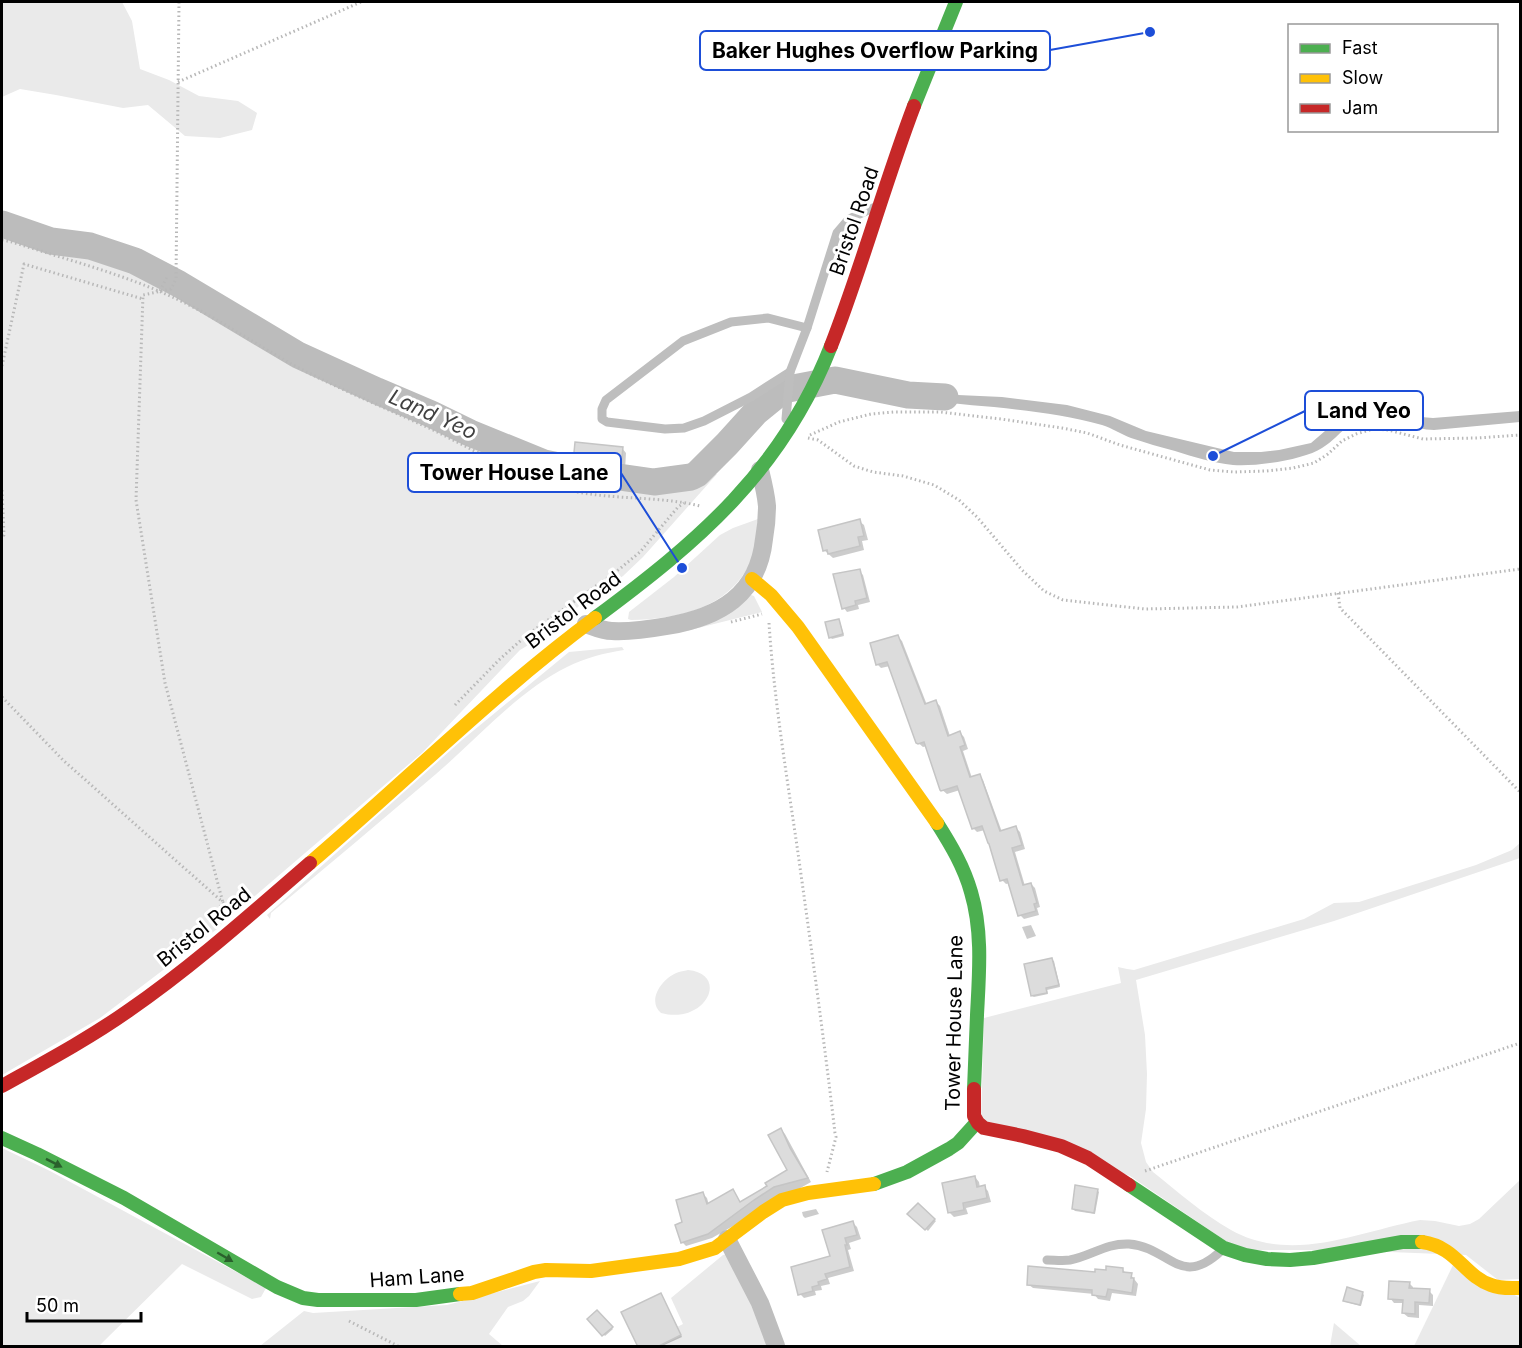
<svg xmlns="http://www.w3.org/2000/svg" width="1522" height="1348" font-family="Inter,sans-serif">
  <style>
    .green { fill: #eaeaea }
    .water { fill: #bcbcbc }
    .shadow { fill: #0003 }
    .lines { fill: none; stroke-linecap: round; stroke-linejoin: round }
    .river { stroke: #bcbcbc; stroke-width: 27 }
    .building { fill: #dcdcdc; stroke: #c5c5c5; stroke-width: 1.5 }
    .path { stroke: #b8b8b8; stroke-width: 3; stroke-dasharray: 1.5 3; stroke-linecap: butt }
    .lane { stroke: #bebebe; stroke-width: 9 }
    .street { stroke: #bebebe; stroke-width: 18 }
    .fast { stroke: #4caf50; stroke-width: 14 }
    .slow { stroke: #ffc107; stroke-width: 14 }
    .jam { stroke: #c62828; stroke-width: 14 }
    .oneway { fill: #2a602c }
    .labels { text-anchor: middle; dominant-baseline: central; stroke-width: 6; stroke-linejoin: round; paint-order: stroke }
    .street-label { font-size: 20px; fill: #000; stroke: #fff }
    .water-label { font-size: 21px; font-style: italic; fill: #404040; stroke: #fff }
    .leader { fill: none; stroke: #1d4ed8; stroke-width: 2 }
    .callout-dot { fill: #1d4ed8; stroke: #fff; stroke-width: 2 }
    .callout { fill: #fff; stroke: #1d4ed8; stroke-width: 2 }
    .callout-label { font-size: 21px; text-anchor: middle; font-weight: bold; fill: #000 }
  </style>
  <rect width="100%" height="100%" fill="#fff"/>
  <!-- green -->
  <g class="green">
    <polygon points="2,2 122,2 132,21 140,69 169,80 199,96 238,101 257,113 252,130 220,138 185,136 148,105 123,108 56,95 20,89 2,97"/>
    <polygon points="2,227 38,241 62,248 85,248 112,255 147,271 176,289 205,304 289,355 381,398 400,405 430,410 526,458 539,462 599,473 650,479 686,479 717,474 643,557 623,576 579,606 555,629 520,650 423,752 242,907 232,899 225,904 221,926 100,1018 2,1075"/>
    <path d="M 758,519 C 756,532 757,549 751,561 C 729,609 678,619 631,620 L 628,619 L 629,612 L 674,577 L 720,535 L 733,528 Z"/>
    <polygon points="751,595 754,596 762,612 682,632 707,624"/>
    <path d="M 622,647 L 624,650 C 604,653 585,658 567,667 C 518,691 477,739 436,774 C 381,821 326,867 271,913 L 270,919 L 267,915 L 462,740 L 569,652 Z"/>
    <path d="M 1520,843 L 1520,858 L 1334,921 L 1136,980 L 1145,1035 L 1147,1074 L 1146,1109 L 1141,1143 L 1146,1162 L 1153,1172 C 1178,1192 1203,1214 1231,1230 C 1292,1264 1358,1232 1420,1220 L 1435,1221 L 1459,1226 L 1470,1224 L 1479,1219 L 1520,1180 L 1520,1279 L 1498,1280 L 1466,1255 L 1339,1250 L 1239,1250 L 1130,1176 L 981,1120 L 984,1018 L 1121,983 L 1118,967 L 1127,969 L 1134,970 L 1304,919 L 1334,903 L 1359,902 L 1476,865 L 1512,850 Z"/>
    <path d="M 688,970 C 730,974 706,1025 661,1013 C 646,1000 663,977 679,972 C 681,971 686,971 688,970 Z"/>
    <polygon points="2,1148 50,1171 266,1288 261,1297 252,1299 182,1264 99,1346 2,1346"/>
    <polygon points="727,1254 753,1302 771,1346 657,1346 681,1335 677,1327 683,1324 671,1298 723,1255"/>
    <polygon points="1454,1263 1520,1298 1520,1346 1414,1346"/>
    <polygon points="540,1281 529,1296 523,1301 508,1307 489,1334 503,1346 260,1346 304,1311 313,1313 447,1305"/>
    <polygon points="1334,1323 1361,1346 1330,1346"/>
  </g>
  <!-- water -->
  <path class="water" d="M 911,388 L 933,392 L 958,395 L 1002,397 L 1067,405 L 1110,416 L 1146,431 L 1234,452 L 1261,452 L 1279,450 L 1311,443 L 1346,413 L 1357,408 L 1377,406 L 1421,417 L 1433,418 L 1520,411 L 1520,422 L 1434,430 C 1410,430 1393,415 1367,419 C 1344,423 1339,438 1322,448 C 1304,460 1254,467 1233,465 C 1213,463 1194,457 1175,451 C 1160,447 1146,443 1131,438 C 1121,434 1112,428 1102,425 C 1067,415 1030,411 994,407 C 965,405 936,401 907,399 Z"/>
  <!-- shadow -->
  <g class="shadow">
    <polygon points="622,448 626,453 625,470 604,466 603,468 579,466 575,462"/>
    <polygon points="859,521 864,525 868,540 862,541 864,550 833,558 824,550"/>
    <polygon points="859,571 863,575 870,602 858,605 859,609 847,612 844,608"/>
    <polygon points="839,620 840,622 844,636 832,639 830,637"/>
    <polygon points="898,637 902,641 927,705 936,702 940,706 950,736 960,733 964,737 968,749 963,751 972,778 979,776 983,780 1002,832 1016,828 1020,832 1025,849 1015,852 1025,886 1031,884 1035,888 1040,907 1037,908 1039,915 1024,919 1020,915 1010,883 1006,884 1002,880 985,830 977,832 973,828 960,790 947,794 941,789 927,746 923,747 917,742 890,666 881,668 877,664"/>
    <polygon points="1031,925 1036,936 1027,939 1022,927"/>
    <polygon points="1052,960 1054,961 1060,987 1047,990 1048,994 1034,997 1032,996 1026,966"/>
    <polygon points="781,1130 785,1134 811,1182 712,1238 686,1246 682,1242 684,1224 703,1194 707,1198 709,1205 736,1195 741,1204 769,1187 789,1171"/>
    <polygon points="975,1177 979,1182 980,1188 984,1187 988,1191 991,1202 966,1208 968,1214 954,1217 949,1212"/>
    <polygon points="1097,1190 1099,1192 1095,1214 1075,1211 1073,1209"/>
    <polygon points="918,1205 936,1221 928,1231 910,1214"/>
    <polygon points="816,1209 819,1214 805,1218 803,1216 802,1212"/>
    <polygon points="853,1223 857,1227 861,1239 849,1243 851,1249 848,1250 854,1271 828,1278 830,1284 821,1286 822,1290 815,1291 816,1295 804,1298 800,1294 832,1257"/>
    <polygon points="1123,1270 1127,1274 1131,1275 1138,1284 1136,1296 1112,1293 1110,1301 1098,1299 1094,1294 1033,1288 1028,1284"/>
    <polygon points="1409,1283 1413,1287 1413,1290 1429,1291 1433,1295 1433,1306 1419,1305 1419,1318 1408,1317 1403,1313 1404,1303 1394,1303 1390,1298"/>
    <polygon points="1362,1293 1364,1295 1361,1306 1346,1302 1344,1300"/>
    <polygon points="662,1297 682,1337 662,1346 639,1346"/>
    <polygon points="597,1312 613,1329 605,1336 589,1319"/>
  </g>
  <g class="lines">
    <!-- river -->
    <polyline class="river" points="2,224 51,241 90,246 135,261 179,284 298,355 377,391 431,414 470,433 544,463 598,474 654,482 691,477 697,474 727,444 756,412 783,390 835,380 908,395 945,397"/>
  </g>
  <!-- building -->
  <g class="building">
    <polygon points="575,442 623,447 621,466 600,462 600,464 573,463"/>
    <polygon points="860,519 864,536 858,537 860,546 828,554 827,550 823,551 818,530"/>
    <polygon points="860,569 867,598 855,601 856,605 842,609 833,574"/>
    <polygon points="839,619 843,634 829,638 825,622"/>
    <polygon points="898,635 925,704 936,700 948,736 960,731 965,745 960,747 970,777 980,774 1000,831 1016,826 1022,845 1012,848 1023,885 1031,883 1037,903 1034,904 1036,911 1018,916 1007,879 1000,881 989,844 988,843 982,826 972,829 957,786 941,791 940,790 924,742 918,744 916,743 887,662 876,665 870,643"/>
    <polygon points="1052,958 1059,985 1046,988 1047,993 1031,996 1024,964"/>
    <polygon points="781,1128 790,1148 808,1178 774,1187 754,1200 708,1234 681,1243 675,1225 682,1222 676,1200 703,1192 707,1204 733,1189 740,1202 767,1186 765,1183 787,1170 768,1135"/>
    <polygon points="975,1176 977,1187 985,1185 987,1198 963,1203 964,1210 948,1213 942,1183"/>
    <polygon points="1075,1185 1098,1189 1094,1213 1072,1209"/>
    <polygon points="918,1203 935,1219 925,1230 907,1214"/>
    <polygon points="853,1221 857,1235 845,1238 847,1245 845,1245 850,1267 825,1274 827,1279 818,1282 819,1285 812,1287 813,1291 798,1295 791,1267 830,1256 822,1230"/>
    <polygon points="1028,1266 1095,1272 1095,1269 1106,1270 1106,1266 1123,1268 1123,1272 1132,1273 1131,1278 1134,1278 1132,1293 1108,1289 1106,1297 1092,1295 1092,1290 1027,1285"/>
    <polygon points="1389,1281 1410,1282 1409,1288 1430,1289 1429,1303 1415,1302 1415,1314 1402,1313 1403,1300 1388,1299"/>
    <polygon points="1347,1287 1363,1292 1360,1305 1343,1301"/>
    <polygon points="661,1293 681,1335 657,1347 638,1347 621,1312"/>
    <polygon points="597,1310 613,1327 602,1336 587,1319"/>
  </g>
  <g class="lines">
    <!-- path -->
    <g class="path">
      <polyline points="179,2 176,279 171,289 143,295 136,500 165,683 223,903"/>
      <polyline points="178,82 361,2"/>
      <path d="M 2,240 L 12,242 C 71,261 131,276 187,304 C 225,323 260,347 297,367 C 341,390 388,409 433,430 C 472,449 510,471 552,485 C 599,502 651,494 700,506"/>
      <polyline points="160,291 168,275"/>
      <polyline points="2,366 24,264 143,299"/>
      <polyline points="810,435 839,422 871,414 894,412 940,412 1001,419 1062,428 1087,433 1120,445 1210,470 1234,472 1266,471 1293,468 1314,463 1328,454 1342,441 1356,434 1373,429 1388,430 1423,439 1477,438 1520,435"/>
      <polyline points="808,438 818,440 854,466 873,472 903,476 934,485 959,500 977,517 1022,570 1044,591 1063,600 1145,609 1237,607 1520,569"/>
      <polyline points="2,490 4,535 2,537"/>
      <polyline points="1338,593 1340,608 1520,792"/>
      <polyline points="731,622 762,614"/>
      <path d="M 769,623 C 774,700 787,777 798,853 C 811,946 824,1039 835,1133 L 836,1137 L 827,1172"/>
      <polyline points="2,697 63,760 227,906 228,909"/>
      <polyline points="455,705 499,660 527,635 617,571 640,552 678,507 684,503"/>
      <polyline points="209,921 223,903"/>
      <polyline points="1145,1171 1520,1043"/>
      <polyline points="349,1321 398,1346"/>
    </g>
    <!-- lane -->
    <g class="lane">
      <polyline points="790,372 751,397 704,421 684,428 665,429 607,422 602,419 602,409 606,400 683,341 731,322 768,318 807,328"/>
      <polyline points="786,419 790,372 807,328 837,233 849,219 875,207"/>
      <path d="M 1047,1260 C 1054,1260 1063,1261 1070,1260 C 1091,1256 1106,1243 1129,1244 C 1170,1247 1180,1290 1222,1250"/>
    </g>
    <!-- street -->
    <g class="street">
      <path d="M 586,624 C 594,627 603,631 612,631 C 630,632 650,629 667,626 C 720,617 758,595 764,539 C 766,528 767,517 767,506 C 766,494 763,482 760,470"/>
      <polyline points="727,1239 760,1303 776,1346"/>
    </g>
    <!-- fast -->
    <g class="fast">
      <polyline points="914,106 956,2"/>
      <path d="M 595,618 C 699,541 782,471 831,346"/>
      <path d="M 937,823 C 951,845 964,867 971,892 C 983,932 979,975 977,1015 C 976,1040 975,1064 974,1089"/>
      <polyline points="2,1138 37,1154 124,1198 277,1287 303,1298 318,1300 416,1300 460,1294"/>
      <polyline points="874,1184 907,1172 949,1149 958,1143 977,1122"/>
      <polyline points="1129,1185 1224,1248 1245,1255 1267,1259 1290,1260 1313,1258 1402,1242 1422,1242"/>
    </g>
    <!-- slow -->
    <g class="slow">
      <polyline points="752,579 771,595 798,627 937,823"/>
      <path d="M 310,863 C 405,782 494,693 595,618"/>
      <path d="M 1422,1242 C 1457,1247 1464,1276 1491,1285 C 1500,1289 1510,1288 1520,1288"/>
      <polyline points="460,1294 472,1293 534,1272 546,1270 591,1271 679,1259 715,1248 763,1212 782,1200 808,1193 874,1184"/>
    </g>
    <!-- jam -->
    <g class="jam">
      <path d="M 831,346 C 862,267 884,185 914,106"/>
      <path d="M 2,1086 C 45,1062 88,1039 128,1011 C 192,967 251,914 310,863"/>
      <polyline points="974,1089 974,1116 978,1123 984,1128 1023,1136 1061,1146 1088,1158 1129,1185"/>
    </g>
  </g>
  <!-- one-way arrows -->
  <defs><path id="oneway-solid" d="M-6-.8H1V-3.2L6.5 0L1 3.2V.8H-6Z" transform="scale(1.5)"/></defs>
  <g class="oneway">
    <use href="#oneway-solid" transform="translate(54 1163) rotate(27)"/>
    <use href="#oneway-solid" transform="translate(225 1257) rotate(30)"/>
  </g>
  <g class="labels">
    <!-- street labels -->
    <g class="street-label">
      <text transform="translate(854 221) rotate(-71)">Bristol Road</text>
      <text transform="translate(573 610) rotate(-37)">Bristol Road</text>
      <text transform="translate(204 927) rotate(-39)">Bristol Road</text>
      <text transform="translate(954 1023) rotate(-89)">Tower House Lane</text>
      <text transform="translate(417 1277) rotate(-4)">Ham Lane</text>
    </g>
    <!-- water labels -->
    <g class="water-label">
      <text transform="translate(433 414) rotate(24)">Land Yeo</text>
    </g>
  </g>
  <!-- callouts -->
  <path class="leader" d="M1150 32L1050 50M1213 456L1305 411M682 568L621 473"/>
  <g class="callout-dot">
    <circle cx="1150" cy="32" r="6"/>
    <circle cx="1213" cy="456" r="6"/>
    <circle cx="682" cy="568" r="6"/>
  </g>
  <g class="callout">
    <rect x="700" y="31" width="350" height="39" rx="6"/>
    <rect x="1305" y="391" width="118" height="39" rx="6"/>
    <rect x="408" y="453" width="213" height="39" rx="6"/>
  </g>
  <g class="callout-label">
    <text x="875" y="58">Baker Hughes Overflow Parking</text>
    <text x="1364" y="418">Land Yeo</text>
    <text x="514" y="480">Tower House Lane</text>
  </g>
  <!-- border -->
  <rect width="1522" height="1348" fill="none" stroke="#000000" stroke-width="6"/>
  <!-- legend -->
  <rect x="1288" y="24" width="210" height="108" fill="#ffffff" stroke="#999999" stroke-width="1.5"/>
  <rect x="1300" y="44" width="30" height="9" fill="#4caf50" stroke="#999999" stroke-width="1.5"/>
  <text x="1342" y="54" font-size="18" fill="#000000">Fast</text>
  <rect x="1300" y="74" width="30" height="9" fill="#ffc107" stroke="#999999" stroke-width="1.5"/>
  <text x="1342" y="84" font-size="18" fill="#000000">Slow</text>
  <rect x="1300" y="104" width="30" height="9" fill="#c62828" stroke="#999999" stroke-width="1.5"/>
  <text x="1342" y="114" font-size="18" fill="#000000">Jam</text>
  <!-- scale -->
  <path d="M27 1312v9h114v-9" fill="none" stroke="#000000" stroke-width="3"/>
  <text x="36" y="1312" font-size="18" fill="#000000" stroke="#ffffff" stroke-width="4.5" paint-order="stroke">50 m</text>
</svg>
